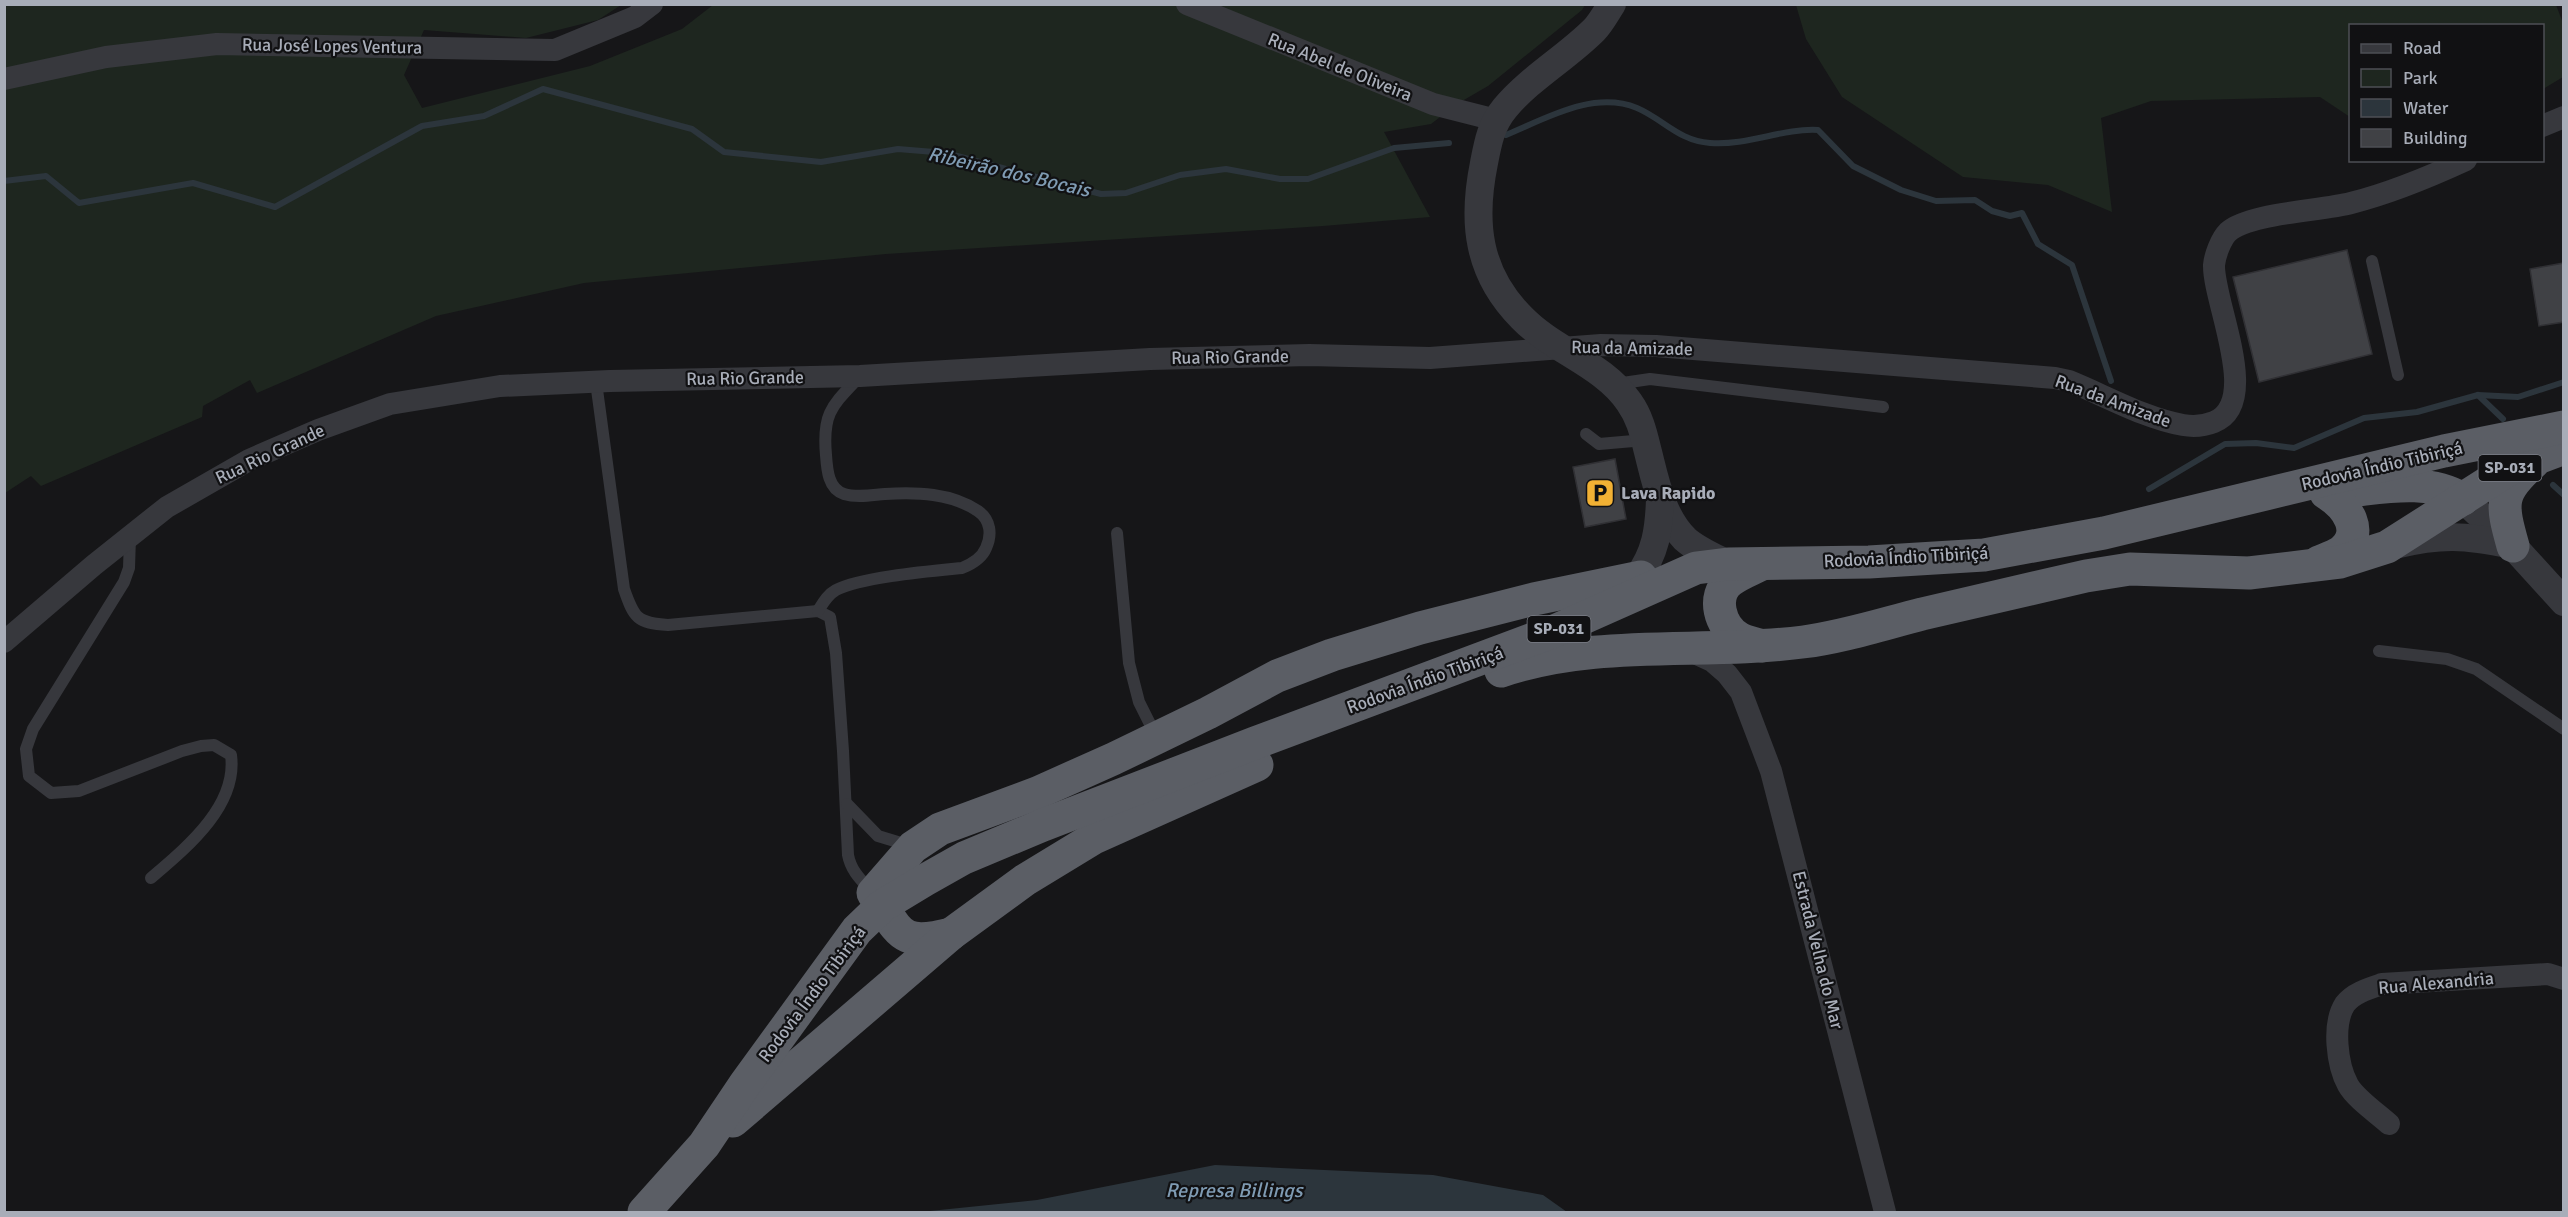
<svg xmlns="http://www.w3.org/2000/svg" width="2568" height="1217" font-family="Signika,sans-serif">
  <style>
    .green { fill: #1e261f }
    .water { fill: #2c353c }
    .lines { fill: none; stroke-linecap: round; stroke-linejoin: round }
    .stream { stroke: #2c353c; stroke-width: 6 }
    .building { fill: #404145; stroke: #303034; stroke-width: 1.5 }
    .service { stroke: #37383d; stroke-width: 12 }
    .minor { stroke: #37383d; stroke-width: 22 }
    .tertiary { stroke: #37383d; stroke-width: 28 }
    .trunk { stroke: #5b5e65; stroke-width: 33 }
    .labels { text-anchor: middle; dominant-baseline: central; stroke-width: 4.5; stroke-linejoin: round; paint-order: stroke }
    .shield { fill: #111113; stroke: #7b7e86; stroke-width: 1.5 }
    .shield-label { font-size: 16px; font-weight: bold; fill: #a8adb8 }
    .street-label { font-size: 18px; fill: #a8adb8; stroke: #111113 }
    .poi-label { font-size: 18px; font-weight: bold; fill: #a8adb8; stroke: #111113; text-anchor: start }
    .water-label { font-size: 20px; font-style: italic; fill: #7f9bb3; stroke: #111113 }
  </style>
  <rect width="100%" height="100%" fill="#161618"/>
  <!-- green -->
  <g class="green">
    <polygon points="5,5 621,5 598,20 526,38 424,30 404,75 422,108 590,66 682,29 713,5 1585,5 1582,10 1488,86 1457,104 1431,124 1384,132 1430,217 1323,226 886,254 584,283 436,316 257,393 250,380 203,406 202,417 41,486 31,476 5,493"/>
    <polygon points="1796,5 2556,5 2563,23 2563,77 2543,89 2542,26 2350,26 2350,117 2320,97 2151,101 2101,118 2112,212 2048,185 1963,177 1842,97 1806,39"/>
  </g>
  <!-- water -->
  <polygon class="water" points="1215,1165 1433,1175 1543,1195 1567,1212 920,1212 1037,1200"/>
  <g class="lines">
    <!-- stream -->
    <g class="stream">
      <path d="M 1506,135 C 1545,119 1593,90 1637,108 C 1663,119 1679,141 1710,143 C 1748,146 1782,128 1818,130 L 1853,166 L 1901,190 L 1936,201 L 1975,200 L 1992,211 L 2010,216 L 2022,213 L 2038,244 L 2072,265 L 2111,381"/>
      <polyline points="4,181 46,176 79,203 193,183 275,207 422,126 484,116 543,89 692,129 724,152 821,162 898,149 946,153 1101,194 1126,193 1180,175 1226,169 1280,179 1308,179 1394,148 1449,143"/>
      <polyline points="2478,395 2503,419"/>
      <polyline points="2553,485 2564,495"/>
      <polyline points="2149,489 2225,444 2256,443 2294,448 2364,418 2417,412 2478,395 2518,397 2564,382"/>
    </g>
  </g>
  <!-- building -->
  <g class="building">
    <polygon points="2347,250 2372,354 2259,382 2233,277"/>
    <polygon points="2564,263 2564,322 2539,326 2530,269"/>
    <polygon points="1615,459 1626,519 1585,527 1573,467"/>
  </g>
  <g class="lines">
    <!-- service -->
    <g class="service">
      <polyline points="2372,261 2398,375"/>
      <path d="M 596,382 L 624,589 C 634,618 637,623 668,625 L 818,611 L 830,617 L 836,653 L 843,751 L 848,855 C 851,871 861,880 872,892"/>
      <polyline points="1616,384 1650,379 1883,407"/>
      <polyline points="1586,434 1599,444 1645,440"/>
      <polyline points="1117,533 1129,663 1139,702 1156,736"/>
      <path d="M 130,537 L 129,568 L 124,582 L 33,729 L 26,749 L 29,776 L 51,793 L 79,791 L 182,751 L 201,746 L 214,745 L 231,755 C 238,806 186,848 151,878"/>
      <path d="M 818,611 C 823,603 827,595 836,590 C 861,577 932,571 962,568 C 972,564 982,558 986,548 C 992,535 991,520 978,511 C 951,493 917,492 885,494 C 872,495 857,498 844,494 C 828,489 827,469 826,455 C 822,412 833,405 860,376"/>
      <polyline points="2379,651 2447,659 2476,669 2564,729"/>
      <polyline points="847,804 878,836 911,846"/>
    </g>
    <!-- minor -->
    <g class="minor">
      <polyline points="1187,4 1433,104 1496,120"/>
      <polyline points="4,79 106,57 217,44 555,50 635,17 652,4"/>
      <polyline points="2542,126 2564,117"/>
      <path d="M 4,642 L 94,565 L 167,507 L 249,460 L 318,430 L 390,404 L 500,386 L 610,381 L 860,376 L 1150,359 L 1309,355 L 1430,358 L 1601,345 L 1656,346 L 2055,378 L 2069,381 C 2106,396 2144,418 2183,425 C 2194,427 2204,426 2214,422 C 2262,403 2213,302 2214,265 C 2215,255 2221,239 2228,232 C 2249,213 2321,211 2351,203 C 2391,193 2429,177 2466,160"/>
      <polyline points="1688,650 1712,661 1727,674 1741,692 1771,771 1885,1212"/>
      <path d="M 2389,1124 C 2378,1114 2355,1098 2348,1085 C 2337,1065 2332,1024 2345,1004 C 2353,993 2370,988 2382,984 L 2548,974 L 2564,979"/>
    </g>
    <!-- tertiary -->
    <g class="tertiary">
      <path d="M 1612,4 C 1606,13 1601,23 1594,30 C 1566,58 1530,78 1505,108 C 1491,125 1488,142 1484,163 C 1472,222 1477,273 1522,318 C 1554,351 1603,364 1629,402 C 1639,416 1643,431 1647,448 C 1655,479 1661,515 1685,539 C 1697,550 1714,557 1728,564"/>
      <polyline points="2463,499 2513,546 2564,602"/>
      <path d="M 2395,545 C 2441,534 2465,535 2511,545"/>
      <path d="M 1637,578 C 1656,553 1659,529 1660,499"/>
    </g>
    <!-- trunk -->
    <g class="trunk">
      <path d="M 2348,491 C 2387,487 2427,478 2463,499"/>
      <path d="M 2513,546 C 2501,503 2499,493 2533,463"/>
      <path d="M 2319,562 C 2326,559 2335,556 2341,552 C 2366,532 2347,506 2326,493"/>
      <path d="M 1760,565 C 1750,570 1739,574 1730,581 C 1711,596 1720,627 1739,638 C 1745,642 1754,643 1762,646"/>
      <path d="M 1501,671 C 1599,638 1702,655 1803,642 C 1843,637 1883,624 1922,614 C 1976,601 2031,589 2086,576 L 2130,569 L 2249,573 L 2340,562 L 2387,547 L 2511,468 L 2564,448"/>
      <path d="M 951,934 C 898,947 901,933 873,893 L 913,847 L 940,829 L 1037,793 L 1113,759 L 1208,713 L 1277,676 L 1332,655 L 1420,628 L 1534,599 L 1641,577"/>
      <polyline points="733,1121 951,934 1025,880 1094,838 1257,765"/>
      <polyline points="644,1212 704,1145 745,1084 857,930 882,906 925,880 964,858 1043,825 1255,743 1552,632 1696,568 1728,564 1869,562 1984,555 2104,533 2444,451 2564,427"/>
    </g>
  </g>
  <!-- icons -->
  <defs>
    <g id="parking-square" transform="scale(1.5)"><rect x="-9" y="-9" width="18" height="18" rx="4" fill="#f2b134" stroke="#111113"/><path d="M-3.5-5.5H1a3.5 3.5 0 0 1 0 7H-1V5.5H-3.5ZM-1-3.4V-.6H.8a1.4 1.4 0 0 0 0-2.8Z" fill="#111"/></g>
  </defs>
  <g fill-rule="evenodd">
    <use href="#parking-square" x="1600" y="493"/>
  </g>
  <g class="labels">
    <!-- shield labels -->
    <g class="shield">
      <rect x="2478.5" y="455" width="63" height="26" rx="4.5"/>
      <rect x="1527.5" y="616" width="63" height="26" rx="4.5"/>
    </g>
    <g class="shield-label">
      <text x="2510" y="468">SP-031</text>
      <text x="1559" y="629">SP-031</text>
    </g>
    <!-- street labels -->
    <g class="street-label">
      <text transform="translate(332 46) rotate(1)">Rua José Lopes Ventura</text>
      <text transform="translate(1340 67) rotate(22)">Rua Abel de Oliveira</text>
      <text transform="translate(1632 348) rotate(1)">Rua da Amizade</text>
      <text transform="translate(1230 357) rotate(-1)">Rua Rio Grande</text>
      <text transform="translate(745 378) rotate(-1)">Rua Rio Grande</text>
      <text transform="translate(2113 401) rotate(20)">Rua da Amizade</text>
      <text transform="translate(270 454) rotate(-25)">Rua Rio Grande</text>
      <text transform="translate(2382 466) rotate(-13)">Rodovia Índio Tibiriçá</text>
      <text transform="translate(1906 557) rotate(-3)">Rodovia Índio Tibiriçá</text>
      <text transform="translate(1425 680) rotate(-20)">Rodovia Índio Tibiriçá</text>
      <text transform="translate(1818 950) rotate(76)">Estrada Velha do Mar</text>
      <text transform="translate(2436 983) rotate(-5)">Rua Alexandria</text>
      <text transform="translate(812 994) rotate(-53)">Rodovia Índio Tibiriçá</text>
    </g>
    <!-- poi labels -->
    <g class="poi-label">
      <text x="1621" y="493">Lava Rapido</text>
    </g>
    <!-- water labels -->
    <g class="water-label">
      <text transform="translate(1009 172) rotate(13)">Ribeirão dos Bocais</text>
      <text x="1234" y="1190">Represa Billings</text>
    </g>
  </g>
  <!-- border -->
  <rect width="2568" height="1217" fill="none" stroke="#a8adb8" stroke-width="12"/>
  <!-- legend -->
  <rect x="2349" y="24" width="195" height="138" fill="#111113" stroke="#4d4f55" stroke-width="1.5"/>
  <rect x="2361" y="44" width="30" height="9" fill="#37383d" stroke="#4d4f55" stroke-width="1.5"/>
  <text x="2403" y="54" font-size="18" fill="#a8adb8">Road</text>
  <rect x="2361" y="69" width="30" height="18" fill="#1e261f" stroke="#4d4f55" stroke-width="1.5"/>
  <text x="2403" y="84" font-size="18" fill="#a8adb8">Park</text>
  <rect x="2361" y="99" width="30" height="18" fill="#2c353c" stroke="#4d4f55" stroke-width="1.5"/>
  <text x="2403" y="114" font-size="18" fill="#a8adb8">Water</text>
  <rect x="2361" y="129" width="30" height="18" fill="#404145" stroke="#4d4f55" stroke-width="1.5"/>
  <text x="2403" y="144" font-size="18" fill="#a8adb8">Building</text>
</svg>
